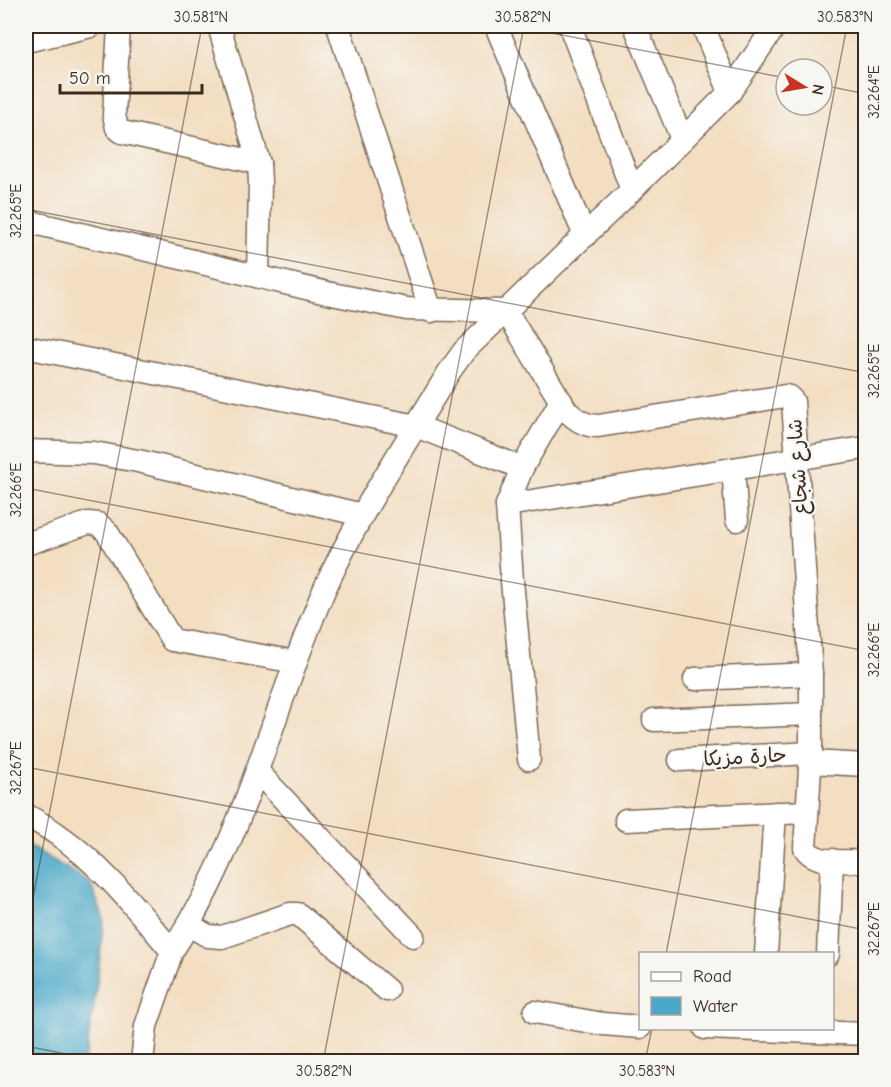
<svg xmlns="http://www.w3.org/2000/svg" width="891" height="1087" font-family="'Comic Neue','Playpen Sans Arabic',sans-serif">
  <style>
    .water { fill: #49a7c8; stroke: #426873; stroke-width: 1.5 }
    .lines { fill: none; stroke-linecap: round; stroke-linejoin: round }
    .street-casing { stroke: #7b6957; stroke-width: 25 }
    .street { stroke: #fff; stroke-width: 22 }
    .ticks { fill: none; stroke: #3b2a1e; stroke-width: 1.5; stroke-opacity: 0.45 }
    .labels { text-anchor: middle; dominant-baseline: central; stroke-width: 4.5; stroke-linejoin: round; paint-order: stroke }
    .street-label { font-size: 20px; fill: #3b2a1e; stroke: #f6f6f2 }
    .neatline { fill: none; stroke: #3b2a1e; stroke-width: 2 }
    .ticks-label { font-size: 15px; text-anchor: middle; fill: #3b2a1e }
  </style>
  <rect width="100%" height="100%" fill="#f6f6f2"/>
  <filter id="ink" filterUnits="userSpaceOnUse"><feTurbulence type="fractalNoise" baseFrequency=".0167" numOctaves="2"/><feDisplacementMap in="SourceGraphic" scale="12" xChannelSelector="R" yChannelSelector="G"/><feConvolveMatrix kernelMatrix="1 2 1 2 8 2 1 2 1" color-interpolation-filters="sRGB"/></filter>
  <filter id="wash" filterUnits="userSpaceOnUse"><feTurbulence type="fractalNoise" baseFrequency=".008" numOctaves="4" result="noise"/><feDisplacementMap in="SourceGraphic" scale="24" xChannelSelector="R" yChannelSelector="G"/><feGaussianBlur stdDeviation="1.35" result="paint"/><feColorMatrix in="noise" values="0 0 0 0 0 0 0 0 0 0 0 0 0 0 0 0 0 1.4 0 .05"/><feComposite in="paint" operator="in"/></filter>
  <g filter="url(#wash)">
    <rect width="100%" height="100%" fill="#f3dec1"/>
    <!-- water -->
    <polygon class="water" points="26,844 90,882 104,919 96,992 85,1061 26,1061"/>
  </g>
  <g filter="url(#ink)">
    <g class="lines">
      <!-- street casing -->
      <g class="street-casing">
        <g id="street">
          <polyline points="119,26 114,115 117,128 122,132 259,163"/>
          <polyline points="219,26 259,163 260,183 258,276"/>
          <polyline points="338,26 431,311"/>
          <polyline points="496,26 585,236"/>
          <polyline points="570,26 632,190"/>
          <polyline points="635,26 682,139"/>
          <polyline points="703,26 730,92"/>
          <polyline points="26,41 91,26"/>
          <path d="M 26,221 L 327,293 L 407,309 L 506,311 L 566,410 C 575,419 584,426 598,426 L 785,396 L 789,397 L 793,401 L 811,674 L 811,753 L 805,848 C 815,865 848,861 866,861"/>
          <polyline points="26,347 416,426 522,468"/>
          <polyline points="26,451 94,453 138,461 362,515"/>
          <polyline points="733,469 737,520"/>
          <polyline points="507,505 864,448"/>
          <polyline points="26,544 88,523 98,524 107,532 172,640 296,662"/>
          <polyline points="695,679 811,674"/>
          <polyline points="654,720 811,714"/>
          <polyline points="529,759 512,581 507,505 522,468 561,401"/>
          <polyline points="680,760 811,753"/>
          <polyline points="810,762 866,765"/>
          <polyline points="258,772 413,936"/>
          <path d="M 26,815 C 36,821 47,827 57,834 C 102,865 137,910 172,951 L 146,1026 L 142,1062"/>
          <polyline points="626,820 807,812"/>
          <polyline points="189,925 208,936 222,937 290,914 298,914 387,990"/>
          <path d="M 172,951 C 245,840 272,709 325,588 C 359,513 406,443 449,372 L 464,351 L 632,190 L 730,92 L 775,26"/>
          <polyline points="766,954 775,813"/>
          <polyline points="828,954 832,860"/>
          <polyline points="535,1012 603,1024 640,1027"/>
          <polyline points="705,1028 866,1034"/>
        </g>
      </g>
      <!-- street -->
      <use href="#street" class="street"/>
    </g>
  </g>
  <!-- ticks -->
  <path class="ticks" d="M 515,26 L 786,78M 822,85 L 866,94M 26,209 L 866,373M 26,488 L 866,651M 26,767 L 866,930M 26,934 L 202,26M 666,954 L 847,26M 26,1046 L 106,1062M 323,1062 L 524,26M 645,1062 L 652,1028"/>
  <g class="labels">
    <!-- street labels -->
    <g class="street-label">
      <text transform="translate(798 467) rotate(-94)">شارع شجاع</text>
      <text transform="translate(745 757) rotate(-3)">حارة مزيكا</text>
    </g>
  </g>
  <!-- margin -->
  <rect width="891" height="1087" fill="none" stroke="#f6f6f2" stroke-width="66"/>
  <!-- legend -->
  <rect x="639" y="952" width="195" height="78" fill="#f6f6f2" stroke="#aba49d" stroke-width="1.5"/>
  <rect x="651" y="972" width="30" height="9" fill="#ffffff" stroke="#aba49d" stroke-width="1.5"/>
  <text x="693" y="982" font-size="18" fill="#3b2a1e">Road</text>
  <rect x="651" y="997" width="30" height="18" fill="#49a7c8" stroke="#aba49d" stroke-width="1.5"/>
  <text x="693" y="1012" font-size="18" fill="#3b2a1e">Water</text>
  <!-- north arrow -->
  <g transform="translate(804 87) rotate(101)"><circle r="28" fill="#f6f6f2" stroke="#aba49d" stroke-width="1.5"/>
  <path d="M0-4.5L10 22L0 15L-10 22Z" fill="#c8321e"/>
  <text y="-9" font-size="16" font-weight="bold" text-anchor="middle" fill="#3b2a1e">N</text>
  </g>
  <!-- scale -->
  <path d="M60 84v9h142v-9" fill="none" stroke="#3b2a1e" stroke-width="3"/>
  <text x="69" y="84" font-size="18" fill="#3b2a1e" stroke="#f6f6f2" stroke-width="4.5" paint-order="stroke">50 m</text>
  <rect x="33" y="33" width="825" height="1021" class="neatline"/>
  <g class="ticks-label">
    <text x="201" y="22">30.581°N</text>
    <text x="523" y="22">30.582°N</text>
    <text x="845" y="22">30.583°N</text>
    <text transform="translate(874 92) rotate(-90)" y="5">32.264°E</text>
    <text transform="translate(16 211) rotate(-90)" y="5">32.265°E</text>
    <text transform="translate(874 371) rotate(-90)" y="5">32.265°E</text>
    <text transform="translate(16 490) rotate(-90)" y="5">32.266°E</text>
    <text transform="translate(874 650) rotate(-90)" y="5">32.266°E</text>
    <text transform="translate(16 768) rotate(-90)" y="5">32.267°E</text>
    <text transform="translate(874 929) rotate(-90)" y="5">32.267°E</text>
    <text x="324" y="1076">30.582°N</text>
    <text x="647" y="1076">30.583°N</text>
  </g>
</svg>
